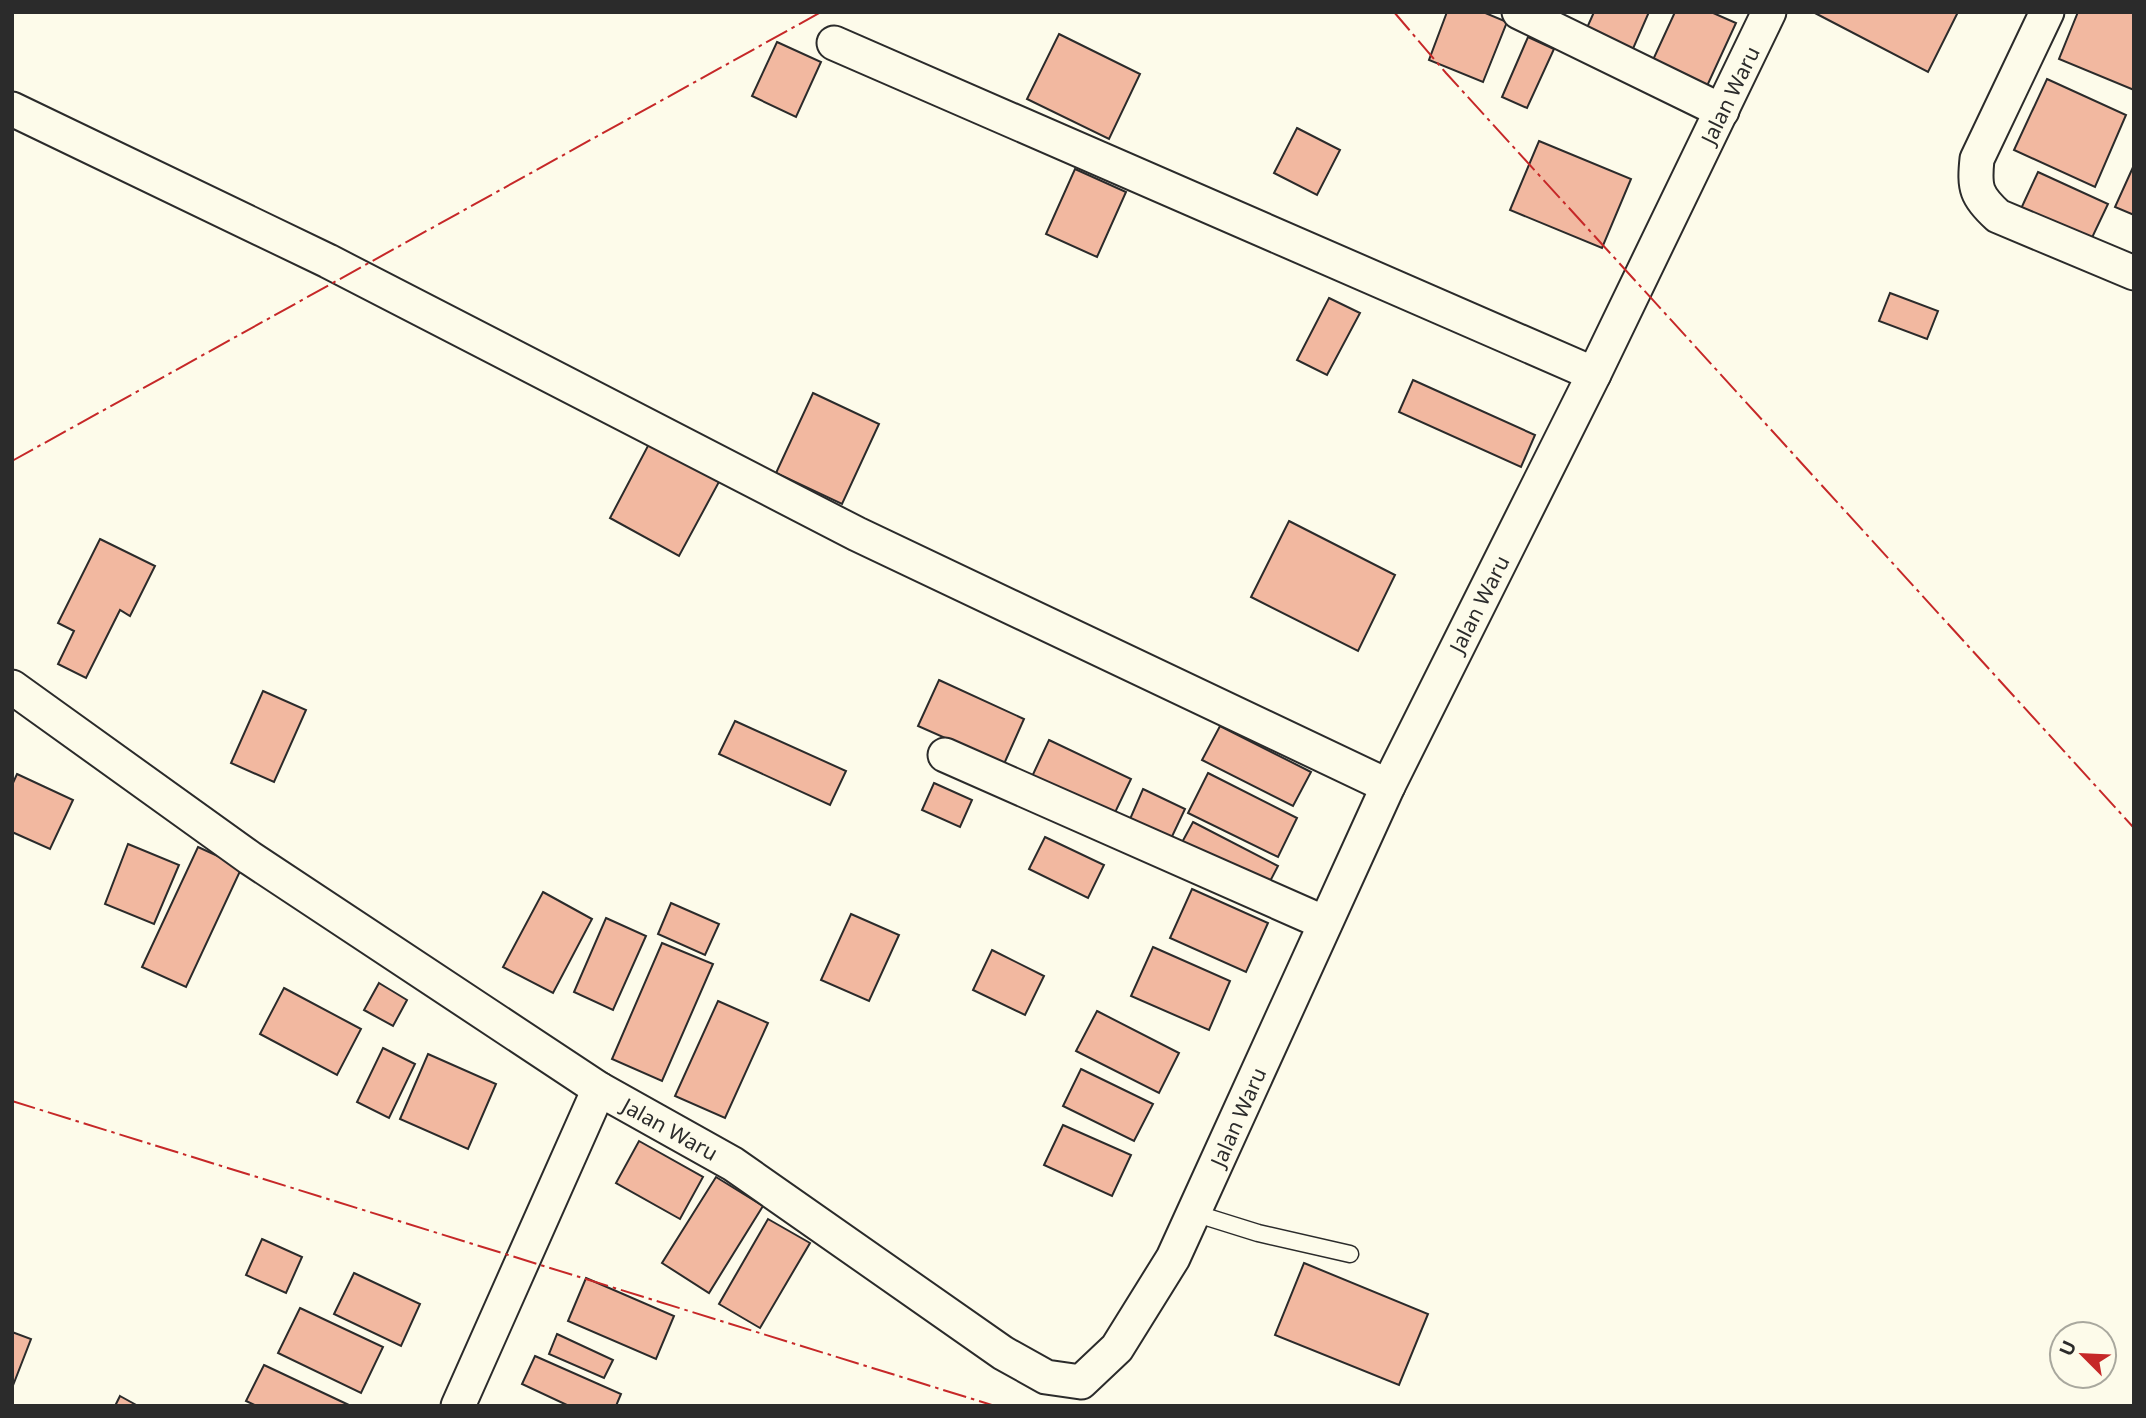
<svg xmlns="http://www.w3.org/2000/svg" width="2146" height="1418" font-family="'Noto Sans',sans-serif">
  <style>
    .building { fill: #f2b8a0; stroke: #2b2b2b; stroke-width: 2 }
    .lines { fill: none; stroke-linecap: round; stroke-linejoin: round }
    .lane-casing { stroke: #2b2b2b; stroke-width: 19 }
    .street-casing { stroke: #2b2b2b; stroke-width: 37 }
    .lane { stroke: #fdfbea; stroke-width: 16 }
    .street { stroke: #fdfbea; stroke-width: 33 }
    .power { stroke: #c62828; stroke-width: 2; stroke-dasharray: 24 5 3.5 5; stroke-linecap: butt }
    .labels { text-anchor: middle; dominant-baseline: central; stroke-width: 5; stroke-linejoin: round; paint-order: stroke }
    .street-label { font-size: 21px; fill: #2b2b2b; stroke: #fdfbea }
  </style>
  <rect width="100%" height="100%" fill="#fdfbea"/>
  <!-- building -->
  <g class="building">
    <polygon points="1447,12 1483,12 1507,22 1483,82 1429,60"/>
    <polygon points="1594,12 1649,12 1632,51 1586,30"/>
    <polygon points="1675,12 1711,12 1736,23 1707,86 1652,62"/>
    <polygon points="1813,12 1958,12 1928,72"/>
    <polygon points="2078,12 2134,12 2134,90 2059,59"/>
    <polygon points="1059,34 1140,74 1109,139 1027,99"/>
    <polygon points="1528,37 1554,49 1527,108 1502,97"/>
    <polygon points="777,42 821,62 796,117 752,96"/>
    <polygon points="2047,79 2126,115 2095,187 2014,150"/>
    <polygon points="1297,128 1340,150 1317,195 1274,173"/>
    <polygon points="1539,141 1631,179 1602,248 1510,210"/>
    <polygon points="2134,165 2134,215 2115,207"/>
    <polygon points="1075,169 1126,192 1097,257 1046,234"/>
    <polygon points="2038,172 2108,204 2089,244 2019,213"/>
    <polygon points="1890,293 1938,311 1927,339 1879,321"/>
    <polygon points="1329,298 1360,313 1327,375 1297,360"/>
    <polygon points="1413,380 1535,435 1521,467 1399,412"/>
    <polygon points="813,393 879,424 842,504 776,473"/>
    <polygon points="650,442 720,480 679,556 610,518"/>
    <polygon points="1289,521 1395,575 1358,651 1251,597"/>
    <polygon points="100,539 155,566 130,616 120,610 86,678 58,664 74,631 58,623"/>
    <polygon points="939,680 1024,719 1004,764 918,726"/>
    <polygon points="263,691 306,710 274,782 231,763"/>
    <polygon points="735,721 846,771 830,805 719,754"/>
    <polygon points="1220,726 1311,772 1293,806 1202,760"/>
    <polygon points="1049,740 1131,779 1110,823 1029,783"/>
    <polygon points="1208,773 1297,818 1278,857 1188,813"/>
    <polygon points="17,774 73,800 50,849 12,832 12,785"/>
    <polygon points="934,783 972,800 960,827 922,810"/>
    <polygon points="1143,789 1185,809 1168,845 1127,826"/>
    <polygon points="1193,822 1278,866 1265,891 1180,846"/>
    <polygon points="1045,837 1104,865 1088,898 1029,869"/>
    <polygon points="128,844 179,865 154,924 105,904"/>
    <polygon points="198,847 242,867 186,987 142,967"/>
    <polygon points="1192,889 1268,923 1246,972 1170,938"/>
    <polygon points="543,892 592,919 553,993 503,967"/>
    <polygon points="671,903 719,924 705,955 658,934"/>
    <polygon points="851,914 899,935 869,1001 821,980"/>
    <polygon points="606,918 646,936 613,1010 574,992"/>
    <polygon points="662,943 713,964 662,1081 612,1059"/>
    <polygon points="1153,947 1230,981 1209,1030 1131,996"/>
    <polygon points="992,950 1044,976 1025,1015 973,990"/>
    <polygon points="379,983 407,1000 393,1026 364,1010"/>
    <polygon points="284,988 361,1029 337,1075 260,1034"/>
    <polygon points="718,1001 768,1023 725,1118 675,1096"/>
    <polygon points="1097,1011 1179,1053 1159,1093 1076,1051"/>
    <polygon points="383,1048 415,1064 389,1118 357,1102"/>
    <polygon points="428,1054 496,1084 468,1149 400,1119"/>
    <polygon points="1081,1069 1153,1104 1134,1141 1063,1106"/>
    <polygon points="1063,1125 1131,1155 1112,1196 1044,1165"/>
    <polygon points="639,1141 703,1177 680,1219 616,1183"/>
    <polygon points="716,1177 763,1206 709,1293 662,1263"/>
    <polygon points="768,1219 810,1243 760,1328 719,1304"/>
    <polygon points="262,1239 302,1257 286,1293 246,1275"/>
    <polygon points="1304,1263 1428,1314 1399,1385 1275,1335"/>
    <polygon points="354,1273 420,1304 401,1346 334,1314"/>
    <polygon points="586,1278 674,1316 656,1359 568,1321"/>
    <polygon points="300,1308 383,1347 361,1393 278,1353"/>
    <polygon points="12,1332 31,1339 12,1388"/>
    <polygon points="557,1334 613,1360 604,1378 549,1354"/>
    <polygon points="535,1356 621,1394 616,1406 569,1406 522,1384"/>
    <polygon points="264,1365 351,1406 257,1406 246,1401"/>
    <polygon points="120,1396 138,1406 115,1406"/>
  </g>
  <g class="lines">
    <!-- lane casing -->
    <g class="lane-casing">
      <polyline id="lane" points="1194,1213 1258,1233 1350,1254"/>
    </g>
    <!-- street casing -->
    <g class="street-casing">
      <g id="street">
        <polyline points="1519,12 1722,111"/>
        <path d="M 2047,12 L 1977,159 C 1974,188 1976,196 1998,216 L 2134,273"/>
        <polyline points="834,43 1594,374"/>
        <polyline points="12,109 328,261 857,534 1388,786"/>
        <polyline points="12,687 250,858 599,1089 733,1164 1003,1353 1046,1377 1081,1382 1117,1348 1173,1258 1388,786 1594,374 1769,12"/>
        <polyline points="945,755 1325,923"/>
        <polyline points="458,1406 599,1089"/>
      </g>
    </g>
    <!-- lane -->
    <use href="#lane" class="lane"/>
    <!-- street -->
    <use href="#street" class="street"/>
    <!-- power -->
    <g class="power">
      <polyline points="1394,12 1446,73 2134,828"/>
      <polyline points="12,461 821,12"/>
      <polyline points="12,1101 995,1406"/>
    </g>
  </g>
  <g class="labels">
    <!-- street labels -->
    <g class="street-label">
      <text transform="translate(1730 95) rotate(-64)">Jalan Waru</text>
      <text transform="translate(1479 604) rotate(-63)">Jalan Waru</text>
      <text transform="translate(1238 1117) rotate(-66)">Jalan Waru</text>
      <text transform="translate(670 1129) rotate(29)">Jalan Waru</text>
    </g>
  </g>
  <!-- border -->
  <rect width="2146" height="1418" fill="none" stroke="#2b2b2b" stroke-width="28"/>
  <!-- north arrow -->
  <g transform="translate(2083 1355) rotate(294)"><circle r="33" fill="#fdfbea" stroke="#a9a89e" stroke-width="2"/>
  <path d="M0-5L12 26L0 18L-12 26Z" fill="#c62828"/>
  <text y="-10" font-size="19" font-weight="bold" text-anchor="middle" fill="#2b2b2b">U</text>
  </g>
</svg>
